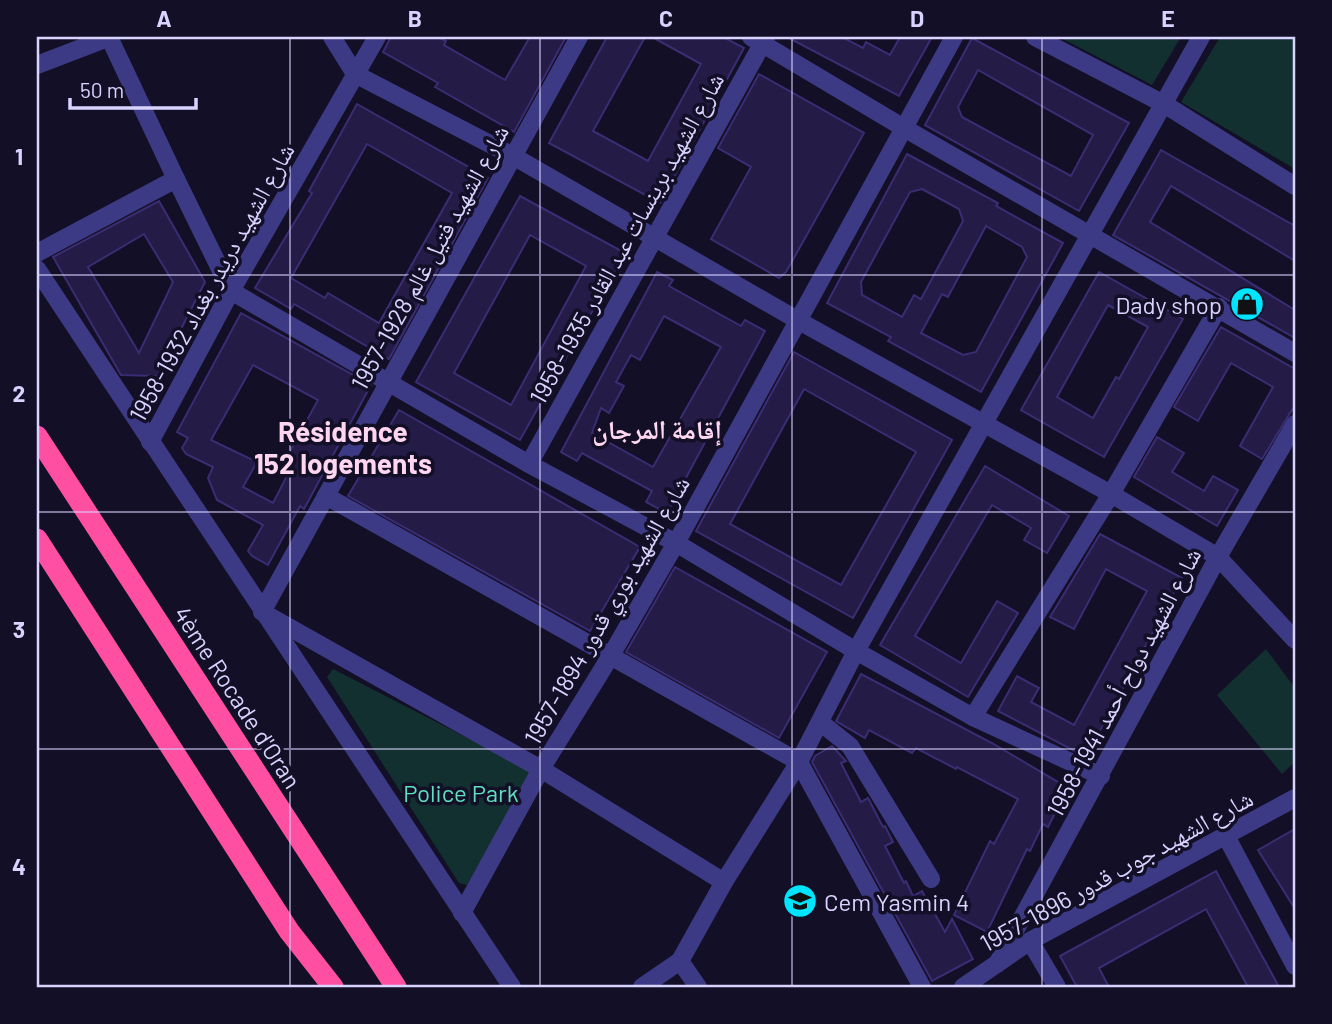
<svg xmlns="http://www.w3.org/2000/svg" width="1332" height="1024" font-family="Barlow,'Noto Naskh Arabic',sans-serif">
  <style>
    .green { fill: #12302f }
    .building { fill: #241b47; stroke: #3b2d73; stroke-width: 2; fill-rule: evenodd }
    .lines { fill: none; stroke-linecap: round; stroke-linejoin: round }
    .minor { stroke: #3d3a85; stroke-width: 18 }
    .highway { stroke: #ff4fa3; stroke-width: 21 }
    .grid { fill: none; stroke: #d9d4ff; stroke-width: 2; stroke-opacity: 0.55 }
    .labels { text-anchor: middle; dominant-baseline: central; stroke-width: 7; stroke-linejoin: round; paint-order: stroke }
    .street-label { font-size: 24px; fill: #d9d4ff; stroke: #130f26 }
    .poi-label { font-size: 24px; fill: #d9d4ff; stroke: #130f26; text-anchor: end }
    .park-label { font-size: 24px; fill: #5fe0c0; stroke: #130f26 }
    .neighbourhood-label { font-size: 26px; font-weight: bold; fill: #ffd6f0; stroke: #130f26 }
    .quarter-label { font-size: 28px; font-weight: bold; fill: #ffd6f0; stroke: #130f26 }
    .neatline { fill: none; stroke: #d9d4ff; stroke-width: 2.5 }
    .grid-label { font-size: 23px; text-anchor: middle; font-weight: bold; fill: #d9d4ff }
  </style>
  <rect width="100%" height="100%" fill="#130f26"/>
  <!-- green -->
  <g class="green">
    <polygon points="1059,37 1181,37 1152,85"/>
    <polygon points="1220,37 1295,37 1295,169 1181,102"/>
    <polygon points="1266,649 1295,688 1295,762 1282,774 1217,695"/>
    <polygon points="333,669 532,771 467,885 459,883 327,677"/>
  </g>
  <!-- building -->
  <g class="building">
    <polygon points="391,37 438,37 446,41 444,45 505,80 530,37 566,37 514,132 435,87 438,83 383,52"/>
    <polygon points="607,37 645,37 593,131 648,161 701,64 652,37 723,37 744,48 660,203 549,143"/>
    <polygon points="787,37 842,37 863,48 866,42 890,55 900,37 932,37 899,96"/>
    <path d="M 972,38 L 1129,123 L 1079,211 L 925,125 ZM 978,70 L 1093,135 L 1071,176 L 962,117 L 958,107 Z"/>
    <polygon points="759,74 864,133 786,272 779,278 711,239 751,167 718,148"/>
    <path d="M 357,104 L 488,178 L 389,359 L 294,304 L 291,309 L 255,288 L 312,193 L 309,191 ZM 367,144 L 452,193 L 379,323 L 328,293 L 325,298 L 291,278 Z"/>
    <polygon points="1161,150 1295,226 1295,261 1171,186 1150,222 1295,310 1295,338 1113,235"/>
    <path d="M 907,154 L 998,203 L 996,206 L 1063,243 L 981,392 L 888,341 L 891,337 L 827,303 ZM 922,189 L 959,209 L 963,221 L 921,299 L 914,295 L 902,317 L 862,295 L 861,282 L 910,192 ZM 986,226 L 1022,247 L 1027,257 L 976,352 L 963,355 L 921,333 L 942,294 L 948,297 Z"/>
    <path d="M 520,196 L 625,253 L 520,440 L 416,382 ZM 530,235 L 586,266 L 511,405 L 454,373 Z"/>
    <path d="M 159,201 L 205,282 L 157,376 L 121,375 L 53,257 ZM 144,234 L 173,282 L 139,353 L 88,267 Z"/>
    <path d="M 657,272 L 673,280 L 669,286 L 741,326 L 745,320 L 765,331 L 667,513 L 646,502 L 652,491 L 582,453 L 577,461 L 561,452 ZM 664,316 L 721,347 L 653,467 L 592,433 L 601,408 L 609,413 L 624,386 L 616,382 L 631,355 L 640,360 Z"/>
    <path d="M 1099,272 L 1183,319 L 1104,457 L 1021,410 ZM 1108,305 L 1148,327 L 1119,379 L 1116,377 L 1093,418 L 1057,397 Z"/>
    <path d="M 241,313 L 371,385 L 304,509 L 300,506 L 268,565 L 252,556 L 248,551 L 263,525 L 217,500 L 208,478 L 213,467 L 186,454 L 182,448 L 188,438 L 177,432 ZM 253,365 L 318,400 L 282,466 L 290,470 L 273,503 L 243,487 L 257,462 L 211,440 Z"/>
    <polygon points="1221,327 1295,369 1295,405 1262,459 1240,446 1273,387 1231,363 1198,421 1174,407"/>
    <path d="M 794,352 L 952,440 L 853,618 L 696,531 ZM 804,389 L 916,452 L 841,585 L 730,524 Z"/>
    <polygon points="399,410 640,547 590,631 348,496"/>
    <polygon points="1157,437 1184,453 1172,472 1204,491 1213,476 1238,490 1217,526 1134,477"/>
    <polygon points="985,466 1069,516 1047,553 1024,540 1031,528 992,505 915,636 961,663 997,601 1018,613 968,697 880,645"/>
    <polygon points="1100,534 1182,578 1086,757 998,711 1017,676 1039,688 1031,702 1074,725 1147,591 1106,569 1074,629 1050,617"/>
    <polygon points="675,567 827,652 779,738 626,652"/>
    <polygon points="861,674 992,743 1068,788 1048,827 1043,824 1030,851 1027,849 987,932 954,915 990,841 994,844 1018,799 957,767 956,769 916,748 912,753 869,730 865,738 836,721"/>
    <polygon points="832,746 846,761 841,763 861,802 868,798 883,827 885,826 893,842 885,846 904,883 906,881 913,896 922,891 945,932 952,919 973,959 932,981 812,762 815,756"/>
    <polygon points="1295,829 1295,909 1258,850"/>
    <polygon points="1216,871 1279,987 1248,987 1206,909 1099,968 1109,987 1077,987 1060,956"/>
  </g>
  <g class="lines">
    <!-- minor -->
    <g class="minor">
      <polyline points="109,37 176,179 231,291 529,464 676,543 856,651 973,717 1101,776"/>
      <polyline points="332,37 355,74 513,156 799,321 1111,494 1218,557 1295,640"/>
      <polyline points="579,37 262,612 541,769 724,882"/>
      <polyline points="751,37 904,128 1295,353"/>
      <polyline points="1035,37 1164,104 1295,186"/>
      <polyline points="37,65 110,37"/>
      <polyline points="37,253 176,179"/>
      <polyline points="37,269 512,987"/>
      <polyline points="150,442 231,291 377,37"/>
      <polyline points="529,464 766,37"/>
      <polyline points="326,496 799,762 922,987"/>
      <polyline points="973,717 1111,494 1219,307"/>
      <polyline points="820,722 850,746 931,879"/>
      <polyline points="1226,836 1295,966"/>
      <polyline points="462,913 541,769 610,657 676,543 954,37"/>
      <polyline points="1030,941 1057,987"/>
      <polyline points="680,961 698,987"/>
      <polyline points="997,964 1218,557 1295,424"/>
      <polyline points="642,987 680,961 724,882 799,762 856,651 1201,37"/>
      <polyline points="963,987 1030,941 1295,798"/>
    </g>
    <!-- highway -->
    <g class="highway">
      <polyline points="37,436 396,987"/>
      <polyline points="37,539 289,931 333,987"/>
    </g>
  </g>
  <!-- grid -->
  <path class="grid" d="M 290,37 L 290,987M 540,37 L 540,987M 792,37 L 792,987M 1042,37 L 1042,987M 37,275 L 1295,275M 37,512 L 1295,512M 37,749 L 1295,749"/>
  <!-- icons -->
  <defs>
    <g id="shop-disc" transform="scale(1.75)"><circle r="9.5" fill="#00e5ff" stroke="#130f26"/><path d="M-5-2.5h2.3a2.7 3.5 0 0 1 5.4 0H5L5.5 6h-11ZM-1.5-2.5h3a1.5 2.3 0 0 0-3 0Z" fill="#111"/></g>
    <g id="school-disc" transform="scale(1.75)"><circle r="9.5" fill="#00e5ff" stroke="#130f26"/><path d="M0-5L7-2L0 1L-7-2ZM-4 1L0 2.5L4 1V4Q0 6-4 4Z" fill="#111"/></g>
  </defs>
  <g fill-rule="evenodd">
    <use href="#shop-disc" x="1247" y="304"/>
    <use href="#school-disc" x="800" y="901"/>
  </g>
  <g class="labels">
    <!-- street labels -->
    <g class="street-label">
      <text transform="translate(626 238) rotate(-61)">شارع الشهيد برينسات عبد القادر 1935-1958</text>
      <text transform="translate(429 257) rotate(-61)">شارع الشهيد فتيل غالم 1928-1957</text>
      <text transform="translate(211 282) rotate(-61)">شارع الشهيد دريدر بغداد 1932-1958</text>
      <text transform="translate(606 610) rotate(-60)">شارع الشهيد بوري قدور 1894-1957</text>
      <text transform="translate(1123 682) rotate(-62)">شارع الشهيد دواح أحمد 1941-1958</text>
      <text transform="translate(238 697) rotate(57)">4ème Rocade d'Oran</text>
      <text transform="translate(1116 870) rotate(-29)">شارع الشهيد جوب قدور 1896-1957</text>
    </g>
    <!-- poi labels -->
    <g class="poi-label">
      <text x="1222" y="304">Dady shop</text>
      <text x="824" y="901" text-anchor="start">Cem Yasmin 4</text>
    </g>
    <!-- park labels -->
    <g class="park-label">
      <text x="461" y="792">Police Park</text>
    </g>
    <!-- neighbourhood labels -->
    <g class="neighbourhood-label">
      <text x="657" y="428">إقامة المرجان</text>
    </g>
    <!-- quarter labels -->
    <g class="quarter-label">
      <text x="343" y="431">Résidence<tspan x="343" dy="32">152 logements</tspan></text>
    </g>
  </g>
  <!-- border -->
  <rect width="1332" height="1024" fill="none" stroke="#130f26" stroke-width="77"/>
  <!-- scale -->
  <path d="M70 98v10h126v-10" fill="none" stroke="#d9d4ff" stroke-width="3.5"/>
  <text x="80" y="98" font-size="21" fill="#d9d4ff" stroke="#130f26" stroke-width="5" paint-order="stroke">50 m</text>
  <rect x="38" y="38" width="1256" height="948" class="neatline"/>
  <g class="grid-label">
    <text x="164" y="27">A</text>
    <text x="415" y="27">B</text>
    <text x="666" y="27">C</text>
    <text x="917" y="27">D</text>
    <text x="1168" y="27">E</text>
    <text x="19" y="165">1</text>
    <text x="19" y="402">2</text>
    <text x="19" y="638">3</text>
    <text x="19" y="875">4</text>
  </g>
</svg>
